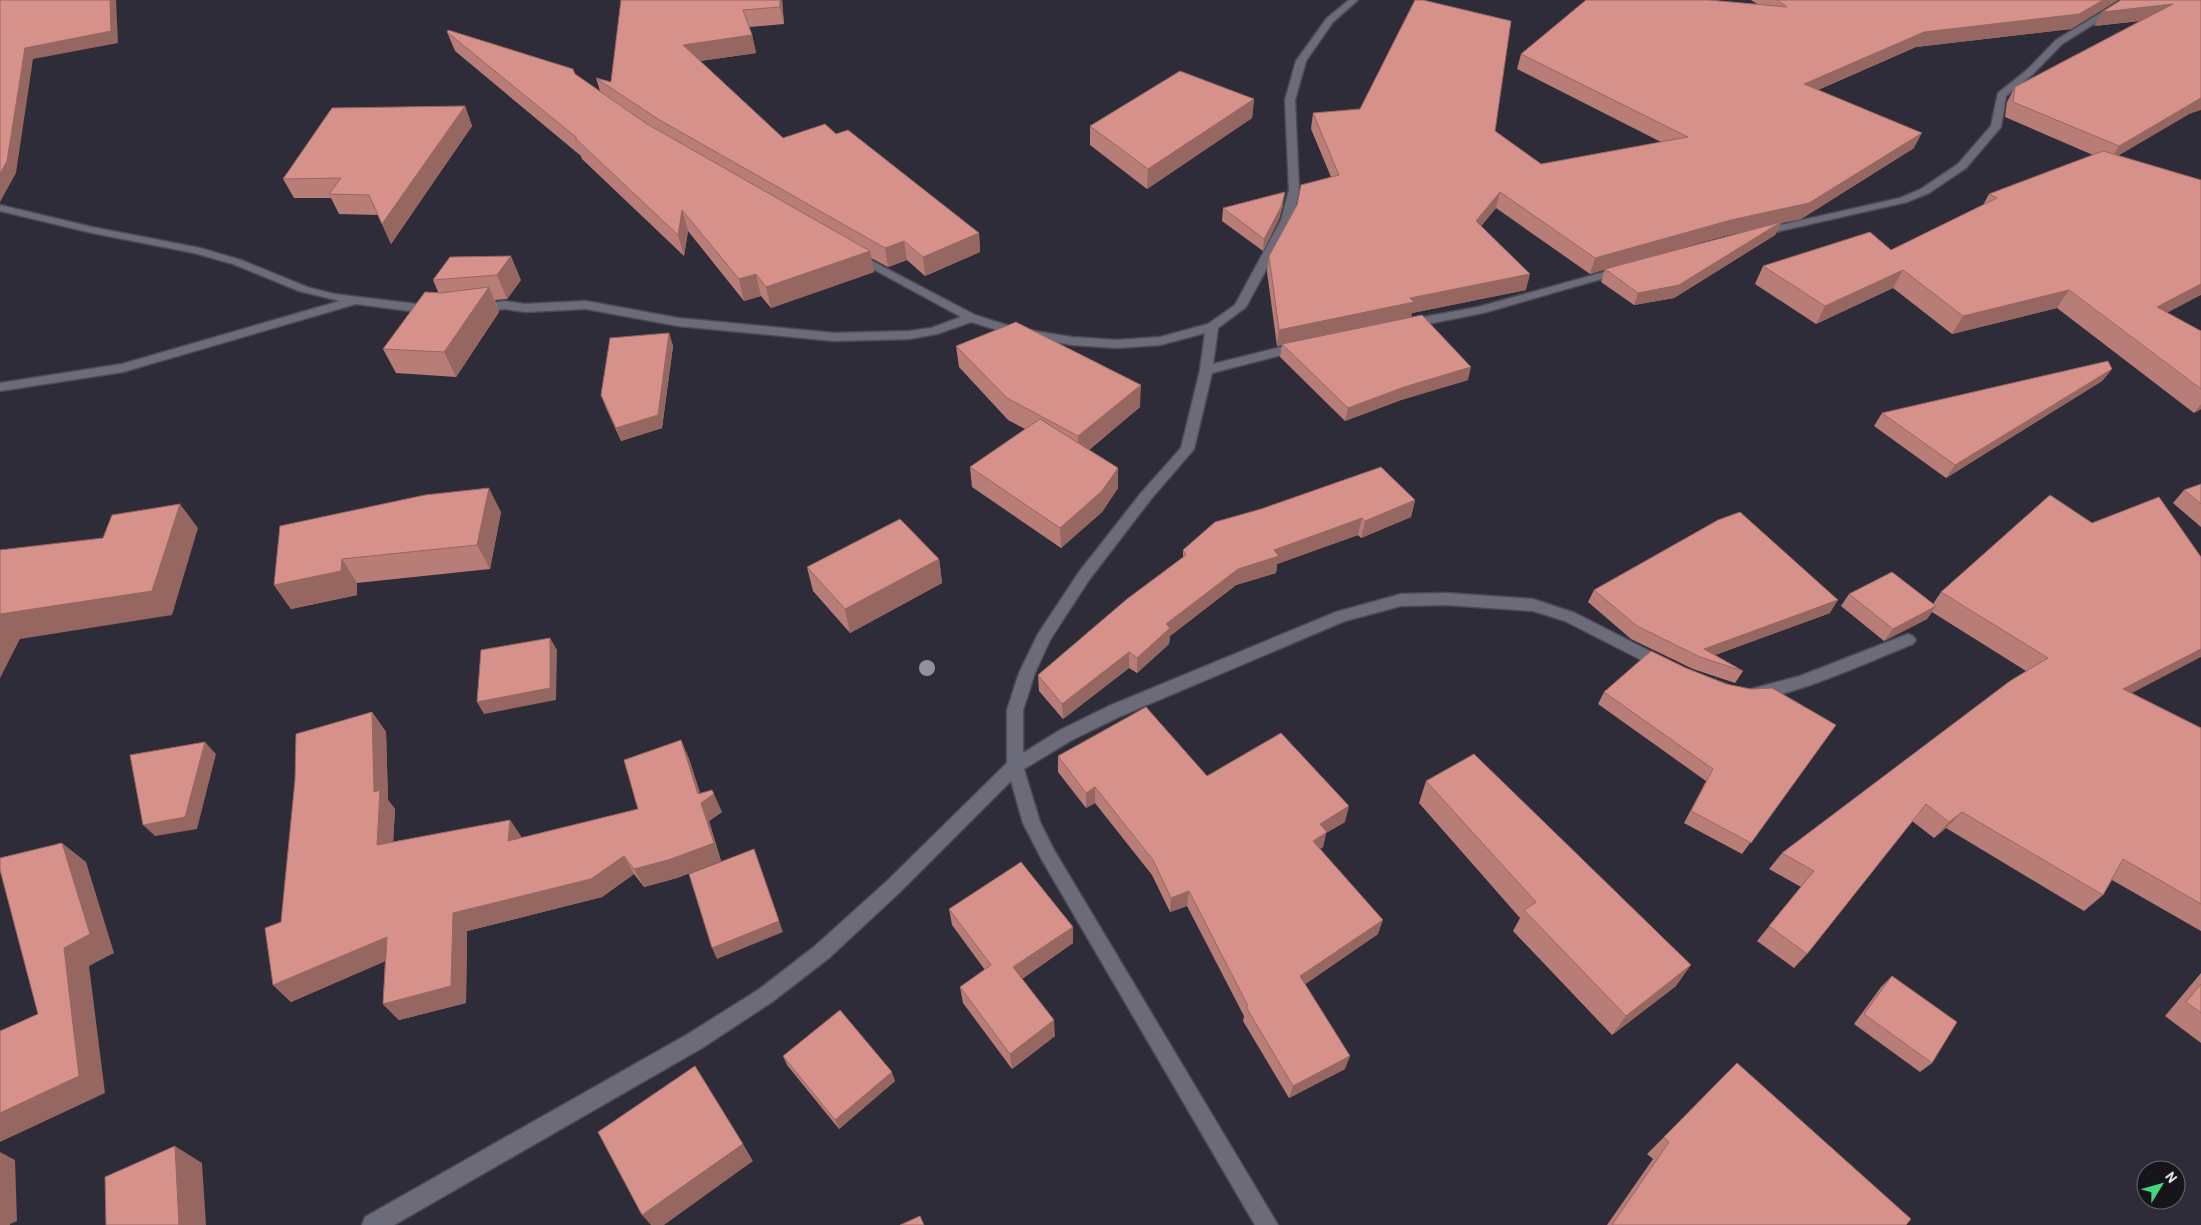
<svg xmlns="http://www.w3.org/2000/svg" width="2201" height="1225" font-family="Barlow,sans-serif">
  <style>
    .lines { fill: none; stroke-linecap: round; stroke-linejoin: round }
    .street-casing { stroke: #4c4b54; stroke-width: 3 }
    .street { fill: #6c6b79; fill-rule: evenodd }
    .tree { fill: #91909e }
    .wall { fill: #b87d77; fill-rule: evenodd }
    .shaded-wall { fill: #966661 }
    .building { fill: #d6918a; stroke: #966661 }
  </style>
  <rect width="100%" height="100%" fill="#2d2c38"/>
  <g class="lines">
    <!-- street casing -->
    <g class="street-casing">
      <g id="street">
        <polygon points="1349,0 1358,0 1333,22 1306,61 1295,100 1299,190 1293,220 1246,307 1218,328 1213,364 1301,342 1307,346 1305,349 1212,373 1194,449 1151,499 1089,580 1050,640 1035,673 1023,710 1023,753 1060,730 1109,706 1336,612 1401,594 1446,593 1533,599 1575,613 1669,661 1672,665 1669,669 1664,671 1659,669 1565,621 1533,611 1446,605 1401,606 1345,621 1121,716 1072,740 1024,769 1040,822 1054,850 1278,1225 1255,1225 1042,860 1023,823 1011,781 899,893 829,958 772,1002 702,1048 394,1225 362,1225 365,1217 688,1034 758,990 815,946 887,881 1007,763 1007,710 1019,673 1038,634 1079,572 1141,493 1181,448 1200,370 1205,333 1160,345 1117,348 1072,345 1014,335 971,322 937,334 909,339 834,341 678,326 586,309 525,312 505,309 478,312 474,311 472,308 474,305 505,301 525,304 586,301 678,318 834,333 909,331 931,328 961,317 851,257 849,255 851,253 855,252 975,315 1016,328 1072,337 1117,340 1160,337 1208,324 1235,305 1281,220 1289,190 1285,100 1296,61 1327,18"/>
        <polygon points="2122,0 2132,0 2062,44 2033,74 2006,96 2001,127 1966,168 1929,193 1907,202 1758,236 1752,233 1758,230 1900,198 1921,189 1958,164 1991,126 1998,93 2027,70 2056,40"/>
        <polygon points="0,205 92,227 200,248 241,260 307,287 334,294 433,306 439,310 433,314 356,304 123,372 0,391 0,383 122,364 340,301 299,291 233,264 194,253 92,233 0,211"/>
        <polygon points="1622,267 1626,268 1628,270 1626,272 1483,313 1407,328 1401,324 1407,320 1478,307"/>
        <path d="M 1908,634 L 1913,636 L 1916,640 L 1913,644 C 1885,655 1775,705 1751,697 L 1749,693 L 1751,689 L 1800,676 Z"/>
      </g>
    </g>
    <!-- street -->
    <use href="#street" class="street"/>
  </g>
  <!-- trees -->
  <circle class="tree" cx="927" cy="668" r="8"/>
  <!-- wall -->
  <g class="wall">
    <polygon points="621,0 782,0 784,24 749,27 752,35 756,53 700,61 783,138 836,134 979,233 980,252 925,276 907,260 888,267 871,258 874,272 771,308 761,296 744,301 688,231 684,256 582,159 581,156 455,51 447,32 575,74 600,91 596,78 611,82"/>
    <path d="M 1751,0 L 2118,0 L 2071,29 L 1916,47 L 1818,90 L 1914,148 L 1801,219 L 1781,223 L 1775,235 L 1674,298 L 1634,305 L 1601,282 L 1605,269 L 1590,274 L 1496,208 L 1481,226 L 1526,290 L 1412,313 L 1411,318 L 1468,380 L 1401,400 L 1345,421 L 1280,357 L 1282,345 L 1277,346 L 1267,272 L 1269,256 L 1331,177 L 1311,129 L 1313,113 L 1495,131 L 1541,164 L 1661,142 L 1517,69 L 1521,54 L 1757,4 ZM 1757,229 L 1619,266 L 1724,236 Z"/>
    <polygon points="2201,0 2189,114 2119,155 2167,313 2201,331 2201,409 2194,413 2057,308 1952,334 1893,288 1816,324 1755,284 1763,266 1891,250 1983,205 1989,194 2093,155 2005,117 2007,102 2015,87 2140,21 2094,26"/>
    <polygon points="1254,99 1252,118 1147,189 1090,145 1090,126"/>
    <polygon points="465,106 472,126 391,244 378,215 339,214 331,198 294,198 283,179"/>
    <polygon points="1283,205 1279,219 1263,251 1222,221 1223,208"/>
    <polygon points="450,257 521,280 507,299 495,300 499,312 456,377 396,373 383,349 438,292 433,280"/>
    <polygon points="669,333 673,346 662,428 621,441 606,408 601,395"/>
    <polygon points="956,346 1140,407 1089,450 1118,488 1102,512 1061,548 972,487 970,467 1025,429 1008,420 959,367"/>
    <polygon points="2112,369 2102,381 1946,478 1874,426 1882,413"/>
    <polygon points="2201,484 2201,527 2173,503 2184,490"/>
    <polygon points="1415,500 1411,517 1361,538 1358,535 1277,564 1276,573 1236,585 1170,636 1169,644 1137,673 1129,668 1063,719 1039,691 1038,675 1183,558 1183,550"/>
    <polygon points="501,512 490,569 357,583 357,595 291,609 274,585 280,526"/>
    <polygon points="939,559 942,583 850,633 813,591 807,567"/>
    <polygon points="1594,590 1830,613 1715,655 1743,671 1735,683 1693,669 1631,639 1588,602"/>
    <polygon points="1941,592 2132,693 2201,728 2201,931 2112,880 2103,895 2084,911 1946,828 1934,838 1912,821 1807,954 1794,968 1757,941 1801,887 1769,869 1782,853 2026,671 1932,612 1927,619 1884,641 1841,606 1849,594 1933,604"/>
    <polygon points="1686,668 1836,725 1742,854 1684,823 1706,781 1598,704 1604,692"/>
    <polygon points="372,712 386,732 388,800 395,809 393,842 510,820 522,838 638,809 681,740 689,759 700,793 722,812 709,821 721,861 677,878 644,887 634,874 602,897 467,931 466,1003 399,1020 383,1004 385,961 291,1002 273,985 281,922"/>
    <polygon points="1058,756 1207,776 1345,822 1326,833 1323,847 1320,849 1378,934 1305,984 1345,1069 1289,1098 1243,1021 1244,1016 1187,906 1170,912 1152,875 1095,803 1086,808 1058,772"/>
    <polygon points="1426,781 1676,986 1612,1035 1513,931 1520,918 1419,803"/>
    <polygon points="949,909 1073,927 1073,943 1022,979 1055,1036 1012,1069 963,1003 960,987 985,970 952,925"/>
    <polygon points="2201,973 2201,1043 2165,1016"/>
    <polygon points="1892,976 1932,1063 1920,1072 1854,1024 1881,987"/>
    <polygon points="783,1056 895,1081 839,1129 787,1065"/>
    <polygon points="1664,1137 1906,1225 1607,1225 1653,1159 1647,1154"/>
  </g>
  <!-- shaded-wall -->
  <g class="shaded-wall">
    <polygon points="110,0 116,0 118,43 33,59 16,173 0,202 0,174 25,48"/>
    <polygon points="780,0 782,0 784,24 780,7"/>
    <polygon points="2103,0 2118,0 2071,29 1916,47 1797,99 1804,84 1924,32"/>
    <polygon points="2173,4 2164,18 2094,26 2102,12"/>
    <polygon points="752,35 756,53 687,63 683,45"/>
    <polygon points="2201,98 2201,110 2189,114 2109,161 2119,146"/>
    <polygon points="1254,99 1252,118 1147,189 1148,169"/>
    <polygon points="465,106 472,126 391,244 382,224"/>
    <polygon points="1922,133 1914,148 1801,219 1781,223 1775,235 1674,298 1634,305 1638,293 1779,224 1724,236 1590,274 1595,258 1731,220"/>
    <polygon points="1285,192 1283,205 1279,219 1263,251 1264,239"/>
    <polygon points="1500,192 1496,208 1472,237 1476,221"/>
    <polygon points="682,210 688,231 684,256 678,235"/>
    <polygon points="979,233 980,252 925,276 923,257"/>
    <polygon points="904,241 907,260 888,267 885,248"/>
    <polygon points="870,251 874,272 771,308 766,287"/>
    <polygon points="511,256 521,280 507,299 497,275"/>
    <polygon points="1903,270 1893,288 1816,324 1825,306"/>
    <polygon points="756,274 761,296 744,301 739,279"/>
    <polygon points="1530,274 1526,290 1412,313 1410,318 1277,346 1279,330 1410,298"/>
    <polygon points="2201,284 2201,295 2144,325 2157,307"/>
    <polygon points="489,287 499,312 456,377 444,352"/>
    <polygon points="2069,290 2057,308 1952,334 1963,316"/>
    <polygon points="669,333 673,346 662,428 621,441 616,428"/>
    <polygon points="1471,367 1468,380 1401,400 1345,421 1348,408 1404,387"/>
    <polygon points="2112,369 2102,381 1946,478 1955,465"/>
    <polygon points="1141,385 1140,407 1078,458 1078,436"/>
    <polygon points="2201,404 2201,409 2194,413"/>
    <polygon points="1118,468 1118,488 1102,512 1061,548 1060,528"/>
    <polygon points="489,488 501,512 490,569 477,545"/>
    <polygon points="1415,500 1411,517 1361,538 1365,521"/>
    <polygon points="180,504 198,528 172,615 20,639 0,678 0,614"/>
    <polygon points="1362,518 1358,535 1277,564 1276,573 1236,585 1170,636 1169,644 1137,673 1137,658 1166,624 1238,569 1274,550"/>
    <polygon points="342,559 357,583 357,595 291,609 274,585"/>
    <polygon points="939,559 942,583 850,633 845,609"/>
    <polygon points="1838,600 1830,613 1704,659 1704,649"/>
    <polygon points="1936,606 1927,619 1884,641 1893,629"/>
    <polygon points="550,638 557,650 556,700 484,714 477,702"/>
    <polygon points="2201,649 2201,657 2107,706 2123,689"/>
    <polygon points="1129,652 1129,668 1063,719 1062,704"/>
    <polygon points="372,712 386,732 388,800 395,809 392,863 377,845 374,792"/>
    <polygon points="681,740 689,759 703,802 714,794 722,812 709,821 721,861 677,878 644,887 634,869 698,794"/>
    <polygon points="205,742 216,754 197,829 155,836 143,825"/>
    <polygon points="1095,787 1095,803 1086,808 1086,793"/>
    <polygon points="1349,806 1345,822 1326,833 1323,847 1309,856 1313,841 1320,824"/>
    <polygon points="1962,812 1946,828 1934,838 1949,822"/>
    <polygon points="510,820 522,838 508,841"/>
    <polygon points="62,843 86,862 114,953 89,966 105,1093 0,1142 0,1113 64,948"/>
    <polygon points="754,849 783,932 717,959 712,948"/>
    <polygon points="624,856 634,874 602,897 467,931 466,1003 399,1020 383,1004 453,913"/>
    <polygon points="1189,891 1187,906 1170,912 1171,898"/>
    <polygon points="1383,920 1378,934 1297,990 1300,976"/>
    <polygon points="1073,927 1073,943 1015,983 1013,967"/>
    <polygon points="387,937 402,954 291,1002 273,985"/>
    <polygon points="1691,965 1676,986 1612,1035 1626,1016"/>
    <polygon points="1054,1020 1055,1036 1012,1069 1010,1054"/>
    <polygon points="1350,1056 1345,1069 1289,1098 1293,1086"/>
    <polygon points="892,1072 895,1081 839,1129 835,1120"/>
    <polygon points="743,1144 753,1161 664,1225 651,1225 642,1215"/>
    <polygon points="175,1146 202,1163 206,1225 179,1225"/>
    <polygon points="0,1152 15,1160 17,1221 10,1224 10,1225 0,1225"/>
  </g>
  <!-- building -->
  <g class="building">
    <polygon points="0,0 110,0 111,31 25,48 7,161 0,174"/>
    <polygon points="621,0 780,0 780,7 743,10 752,35 683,45 783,138 825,124 836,134 848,130 979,233 923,257 904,241 885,248 658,119 596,78 611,82"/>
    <polygon points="1415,0 1423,0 1511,21 1495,131 1541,164 1688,137 1521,54 1586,0 1709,0 1787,7 1777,0 2103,0 2079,14 1924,32 1804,84 1922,133 1809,203 1731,220 1595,258 1500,192 1476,221 1530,274 1410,298 1414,302 1279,330 1269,256 1297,205 1301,185 1339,175 1313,113 1360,109"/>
    <polygon points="2121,0 2201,0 2201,98 2119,146 2013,102 2015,87 2173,4 2102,12"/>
    <polygon points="448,30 573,69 575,74 647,124 870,251 766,287 756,274 739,279 682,210 678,235 575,138 577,138 447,32"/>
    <polygon points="1180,71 1254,99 1148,169 1090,126"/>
    <polygon points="465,106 382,224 369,195 329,194 341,178 283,179 332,108"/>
    <polygon points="2103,151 2201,180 2201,284 2157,307 2201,331 2201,389 2069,290 1963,316 1903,270 1825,306 1763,266 1870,232 1891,250 1997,198 1989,194"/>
    <polygon points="1285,192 1281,207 1264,239 1223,208"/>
    <polygon points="1781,222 1679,285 1638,293 1605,269"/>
    <polygon points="511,256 497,275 433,280 450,257"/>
    <polygon points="489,287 444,352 383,349 425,292 441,293"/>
    <polygon points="1422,315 1471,367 1404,387 1348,408 1282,344"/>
    <polygon points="1016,322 1141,385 1078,436 1007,398 956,346"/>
    <polygon points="669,333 658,415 616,428 601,395 610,338"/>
    <polygon points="2108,361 2112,369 1955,465 1882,413"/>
    <polygon points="1040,419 1118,468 1102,491 1060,528 970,467"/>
    <polygon points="1381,467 1415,500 1365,521 1362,518 1274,550 1279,556 1238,569 1166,624 1170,628 1137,658 1129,652 1062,704 1038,675 1127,599 1186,555 1183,550 1215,522 1261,509"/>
    <polygon points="2201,484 2201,504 2184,490"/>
    <polygon points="489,488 477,545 342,559 341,571 274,585 280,526 425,495"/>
    <polygon points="2050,495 2092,523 2159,497 2201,557 2201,649 2123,689 2201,728 2201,904 2123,859 2103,895 1962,812 1949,822 1926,804 1807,954 1769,926 1814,871 1782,853 2010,681 2048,658 1941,592"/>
    <polygon points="180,504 152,591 0,614 0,550 103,538 112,515"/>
    <polygon points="1740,512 1838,600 1704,649 1743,671 1700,657 1637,626 1594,590 1718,520"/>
    <polygon points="900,519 939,559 845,609 807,567"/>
    <polygon points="1892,572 1936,606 1893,629 1849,594"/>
    <polygon points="550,638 550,688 477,702 481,650"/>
    <polygon points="1651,651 1686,668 1726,684 1751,689 1772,688 1836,725 1751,843 1691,811 1713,769 1604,692"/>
    <polygon points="1146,707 1207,776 1281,733 1349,806 1320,824 1327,832 1313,841 1383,920 1300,976 1350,1056 1293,1086 1246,1007 1248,1006 1189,891 1171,898 1153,860 1095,787 1086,793 1058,756"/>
    <polygon points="372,712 374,792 380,790 377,845 510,820 508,841 638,809 624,760 681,740 698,794 712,790 714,794 701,803 714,843 668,860 634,869 624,856 591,879 453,913 451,986 383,1004 387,937 273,985 265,928 281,922 295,780 296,734"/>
    <polygon points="205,742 185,817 143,825 130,755"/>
    <polygon points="1474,754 1691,965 1626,1016 1524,910 1536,902 1426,781"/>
    <polygon points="62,843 90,934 64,948 79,1076 0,1113 0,1031 38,1014 0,870 0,858"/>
    <polygon points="754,849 779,921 712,948 689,874"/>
    <polygon points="1021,862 1073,927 1013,967 1054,1020 1010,1054 960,987 991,965 949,909"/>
    <polygon points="1892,976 1957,1022 1932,1063 1864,1014"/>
    <polygon points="2201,984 2201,1013 2186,1002"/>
    <polygon points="840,1010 892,1072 835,1120 783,1056"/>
    <polygon points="1737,1063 1911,1219 1906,1225 1612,1225 1669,1142 1664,1137"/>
    <polygon points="695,1066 743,1144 642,1215 598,1132"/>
    <polygon points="175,1146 179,1225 106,1225 105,1177"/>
    <polygon points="920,1216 924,1225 900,1225"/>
  </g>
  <!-- north arrow -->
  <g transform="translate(2161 1185) rotate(53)"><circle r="24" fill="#16151b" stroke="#68676f"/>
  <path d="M0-4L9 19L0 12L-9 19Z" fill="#43d77b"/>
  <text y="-8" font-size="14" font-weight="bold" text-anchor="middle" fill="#e4e3ec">N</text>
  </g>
</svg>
